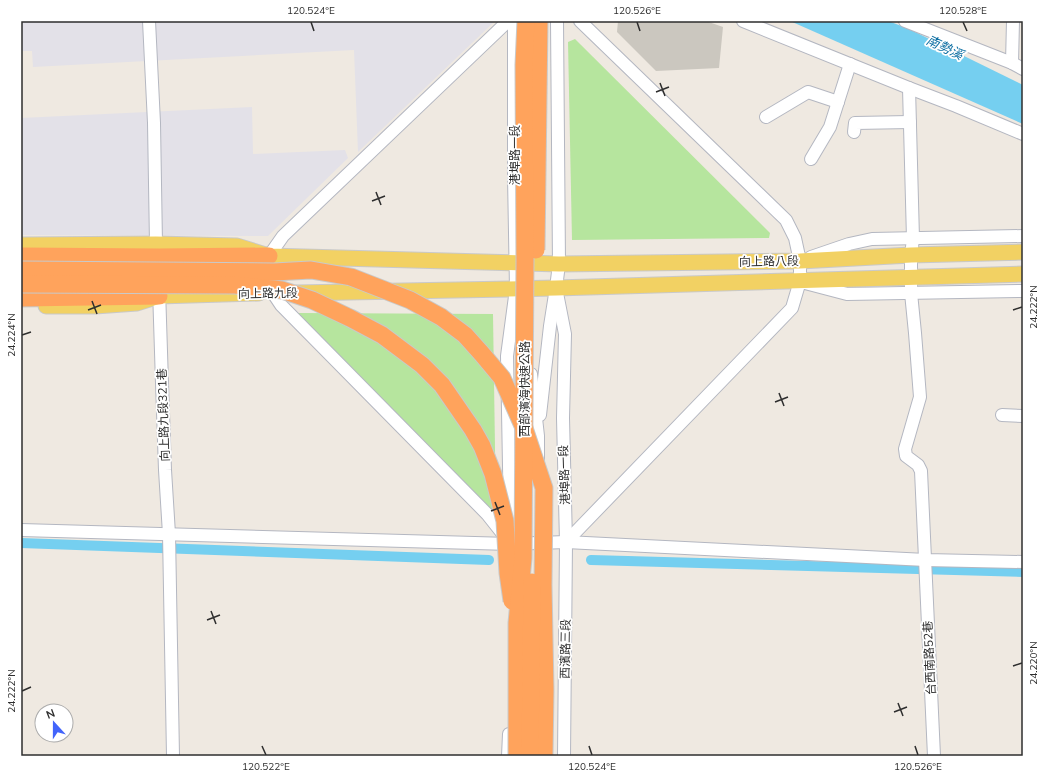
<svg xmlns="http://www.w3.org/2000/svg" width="1044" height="777" font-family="Mulish,'Noto Sans TC',sans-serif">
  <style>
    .industrial { fill: #e3e1e8 }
    .green { fill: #b6e59e }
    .water { fill: #75cff0 }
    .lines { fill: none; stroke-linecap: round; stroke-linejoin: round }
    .canal { stroke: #75cff0; stroke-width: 10 }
    .building { fill: #cbc7bf }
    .minor-casing { stroke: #b4b7c1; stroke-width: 14 }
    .major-casing { stroke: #c9c9c9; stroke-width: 17 }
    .highway-casing { stroke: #c9c9c9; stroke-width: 19 }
    .minor { stroke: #fff; stroke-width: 12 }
    .major { stroke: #f2d163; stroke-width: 15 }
    .highway { stroke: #ffa35c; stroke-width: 17 }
    .highway-bridge-casing { stroke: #c9c9c9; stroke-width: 19; stroke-linecap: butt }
    .highway-bridge { stroke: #ffa35c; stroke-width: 17 }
    .ticks { fill: none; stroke: #2e2e2e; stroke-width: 1.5 }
    .labels { text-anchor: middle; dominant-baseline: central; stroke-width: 3.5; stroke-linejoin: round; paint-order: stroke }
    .street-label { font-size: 12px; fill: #2e2e2e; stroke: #fff }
    .water-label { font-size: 13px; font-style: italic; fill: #0d6fa3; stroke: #fff }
    .neatline { fill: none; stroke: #2e2e2e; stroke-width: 1.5 }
    .ticks-label { font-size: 10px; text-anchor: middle; fill: #2e2e2e }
  </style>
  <rect width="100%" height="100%" fill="#efe9e1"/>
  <!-- industrial -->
  <g class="industrial">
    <polygon points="21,21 495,21 358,152 354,50 33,67 32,51 21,51"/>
    <polygon points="252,107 253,154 345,150 348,158 268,236 21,235 21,118"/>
  </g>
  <!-- green -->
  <g class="green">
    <polygon points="575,39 770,233 769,238 572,240 568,42"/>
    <polygon points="299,313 493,314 496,515 492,517 298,318"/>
  </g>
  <!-- water -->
  <polygon class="water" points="790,21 888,21 907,28 1023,85 1023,124"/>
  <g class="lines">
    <!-- canal -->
    <g class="canal">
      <polyline points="21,543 489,560"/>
      <polyline points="591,560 1023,572"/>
    </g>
  </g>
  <!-- building -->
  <polygon class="building" points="618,21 706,21 723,27 719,68 656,71 617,32"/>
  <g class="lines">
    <!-- minor casing -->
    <g class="minor-casing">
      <g id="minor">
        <polyline points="149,21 154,123 156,244 158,251"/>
        <polyline points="514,21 514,177 516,289 517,296"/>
        <polyline points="743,21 909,88 956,106 1023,134"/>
        <polyline points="905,21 1012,63 1023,69"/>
        <polyline points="1012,63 1013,21"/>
        <polyline points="909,88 913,239 911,255 911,293 915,333 920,397 905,449 906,456 918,465 921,471 934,756"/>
        <polyline points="766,117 808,92 838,102"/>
        <polyline points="854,132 855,123 910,122"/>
        <polyline points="811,159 830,127 850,64"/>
        <polyline points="811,257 849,244 872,239 1023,236"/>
        <polyline points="268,263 269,256 283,236 508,21"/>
        <polyline points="805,283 847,294 1023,291"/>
        <polyline points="270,284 273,293 281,305 487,514 506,538"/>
        <polyline points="556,288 565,334 563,418 566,542 564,756"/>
        <polyline points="159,289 162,383 165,470 169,534 173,756"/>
        <polyline points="531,374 538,436 538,459"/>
        <polyline points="540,415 550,326 556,288 559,264 557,21"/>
        <polyline points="1002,415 1023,416"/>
        <polyline points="510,521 507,356 516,289"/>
        <polyline points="21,530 510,544 566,542 926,560 1023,562"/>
        <polyline points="566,542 792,308 800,281 800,261 795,238 786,220 580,21"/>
        <polyline points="508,756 509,734"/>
      </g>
    </g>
    <!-- major casing -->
    <g class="major-casing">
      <g id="major">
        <polyline points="21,245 156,244 237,246 269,256 559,264 800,261 911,255 1023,252"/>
        <polyline points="295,293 556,288 1023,274"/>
        <polyline points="46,306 95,306 137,303 159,296 259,293"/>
      </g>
    </g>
    <!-- highway casing -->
    <g class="highway-casing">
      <g id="highway">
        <polyline points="21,256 159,257 269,256"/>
        <polyline points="21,298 159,296"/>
      </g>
    </g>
    <!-- minor -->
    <use href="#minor" class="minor"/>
    <!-- major -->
    <use href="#major" class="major"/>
    <!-- highway -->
    <use href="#highway" class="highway"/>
    <!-- highway-bridge casing -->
    <g class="highway-bridge-casing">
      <g id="highway-bridge">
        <polyline points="536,250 539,21"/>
        <polyline points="21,270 274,272 311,270 351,277 410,300 441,317 465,335 482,354 502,378 524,428 544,488 543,585 545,690 544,756"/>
        <polyline points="21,284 235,285 282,290 312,300 350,318 382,335 422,365 442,385 473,430 482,446 493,474 505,521 508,573 512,601"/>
        <polyline points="517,756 517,623 523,558 525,261 524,65 526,21"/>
        <polyline points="530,756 532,582"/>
      </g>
    </g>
    <!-- highway-bridge -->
    <use href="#highway-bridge" class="highway-bridge"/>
  </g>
  <!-- ticks -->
  <path class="ticks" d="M 311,22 L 314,31M 637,22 L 640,31M 963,22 L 967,31M 660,83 L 665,96M 656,92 L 669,87M 376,192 L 381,205M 372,201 L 385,196M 92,301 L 97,314M 88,310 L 101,305M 1013,310 L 1022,307M 22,335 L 31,332M 779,393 L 784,406M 775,402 L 788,397M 495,502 L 500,515M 491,511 L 504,506M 211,611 L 216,624M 207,620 L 220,615M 1013,666 L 1022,663M 22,691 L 31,687M 898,703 L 903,716M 894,712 L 907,707M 262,746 L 266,755M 589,746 L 592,755M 915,746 L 918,755"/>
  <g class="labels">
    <!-- street labels -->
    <g class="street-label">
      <text transform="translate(514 155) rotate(-90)">港埠路一段</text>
      <text transform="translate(769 261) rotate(-1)">向上路八段</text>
      <text transform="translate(268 293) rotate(-1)">向上路九段</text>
      <text transform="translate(524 389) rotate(-90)">西部濱海快速公路</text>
      <text transform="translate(163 415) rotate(-92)">向上路九段321巷</text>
      <text transform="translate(564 475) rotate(-92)">港埠路一段</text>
      <text transform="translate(565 649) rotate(-89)">西濱路三段</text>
      <text transform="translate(929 658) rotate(-93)">台西南路52巷</text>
    </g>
    <!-- water labels -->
    <g class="water-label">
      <text transform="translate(945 47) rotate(26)">南勢溪</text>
    </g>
  </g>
  <!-- border -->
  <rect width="1044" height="777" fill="none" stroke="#ffffff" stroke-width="44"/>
  <!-- north arrow -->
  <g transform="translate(54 723) rotate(339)"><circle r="19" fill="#ffffff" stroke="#ababab"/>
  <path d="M0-3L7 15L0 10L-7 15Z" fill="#4264fb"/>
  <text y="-6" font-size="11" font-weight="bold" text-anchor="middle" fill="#2e2e2e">N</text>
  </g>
  <rect x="22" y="22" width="1000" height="733" class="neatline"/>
  <g class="ticks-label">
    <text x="311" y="14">120.524°E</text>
    <text x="637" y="14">120.526°E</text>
    <text x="963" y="14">120.528°E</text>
    <text transform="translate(1033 307) rotate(-90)" y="4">24.222°N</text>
    <text transform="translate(11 335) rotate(-90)" y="4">24.224°N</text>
    <text transform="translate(1033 663) rotate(-90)" y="4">24.220°N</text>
    <text transform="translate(11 691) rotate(-90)" y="4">24.222°N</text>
    <text x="266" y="770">120.522°E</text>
    <text x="592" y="770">120.524°E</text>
    <text x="918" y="770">120.526°E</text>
  </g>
</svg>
